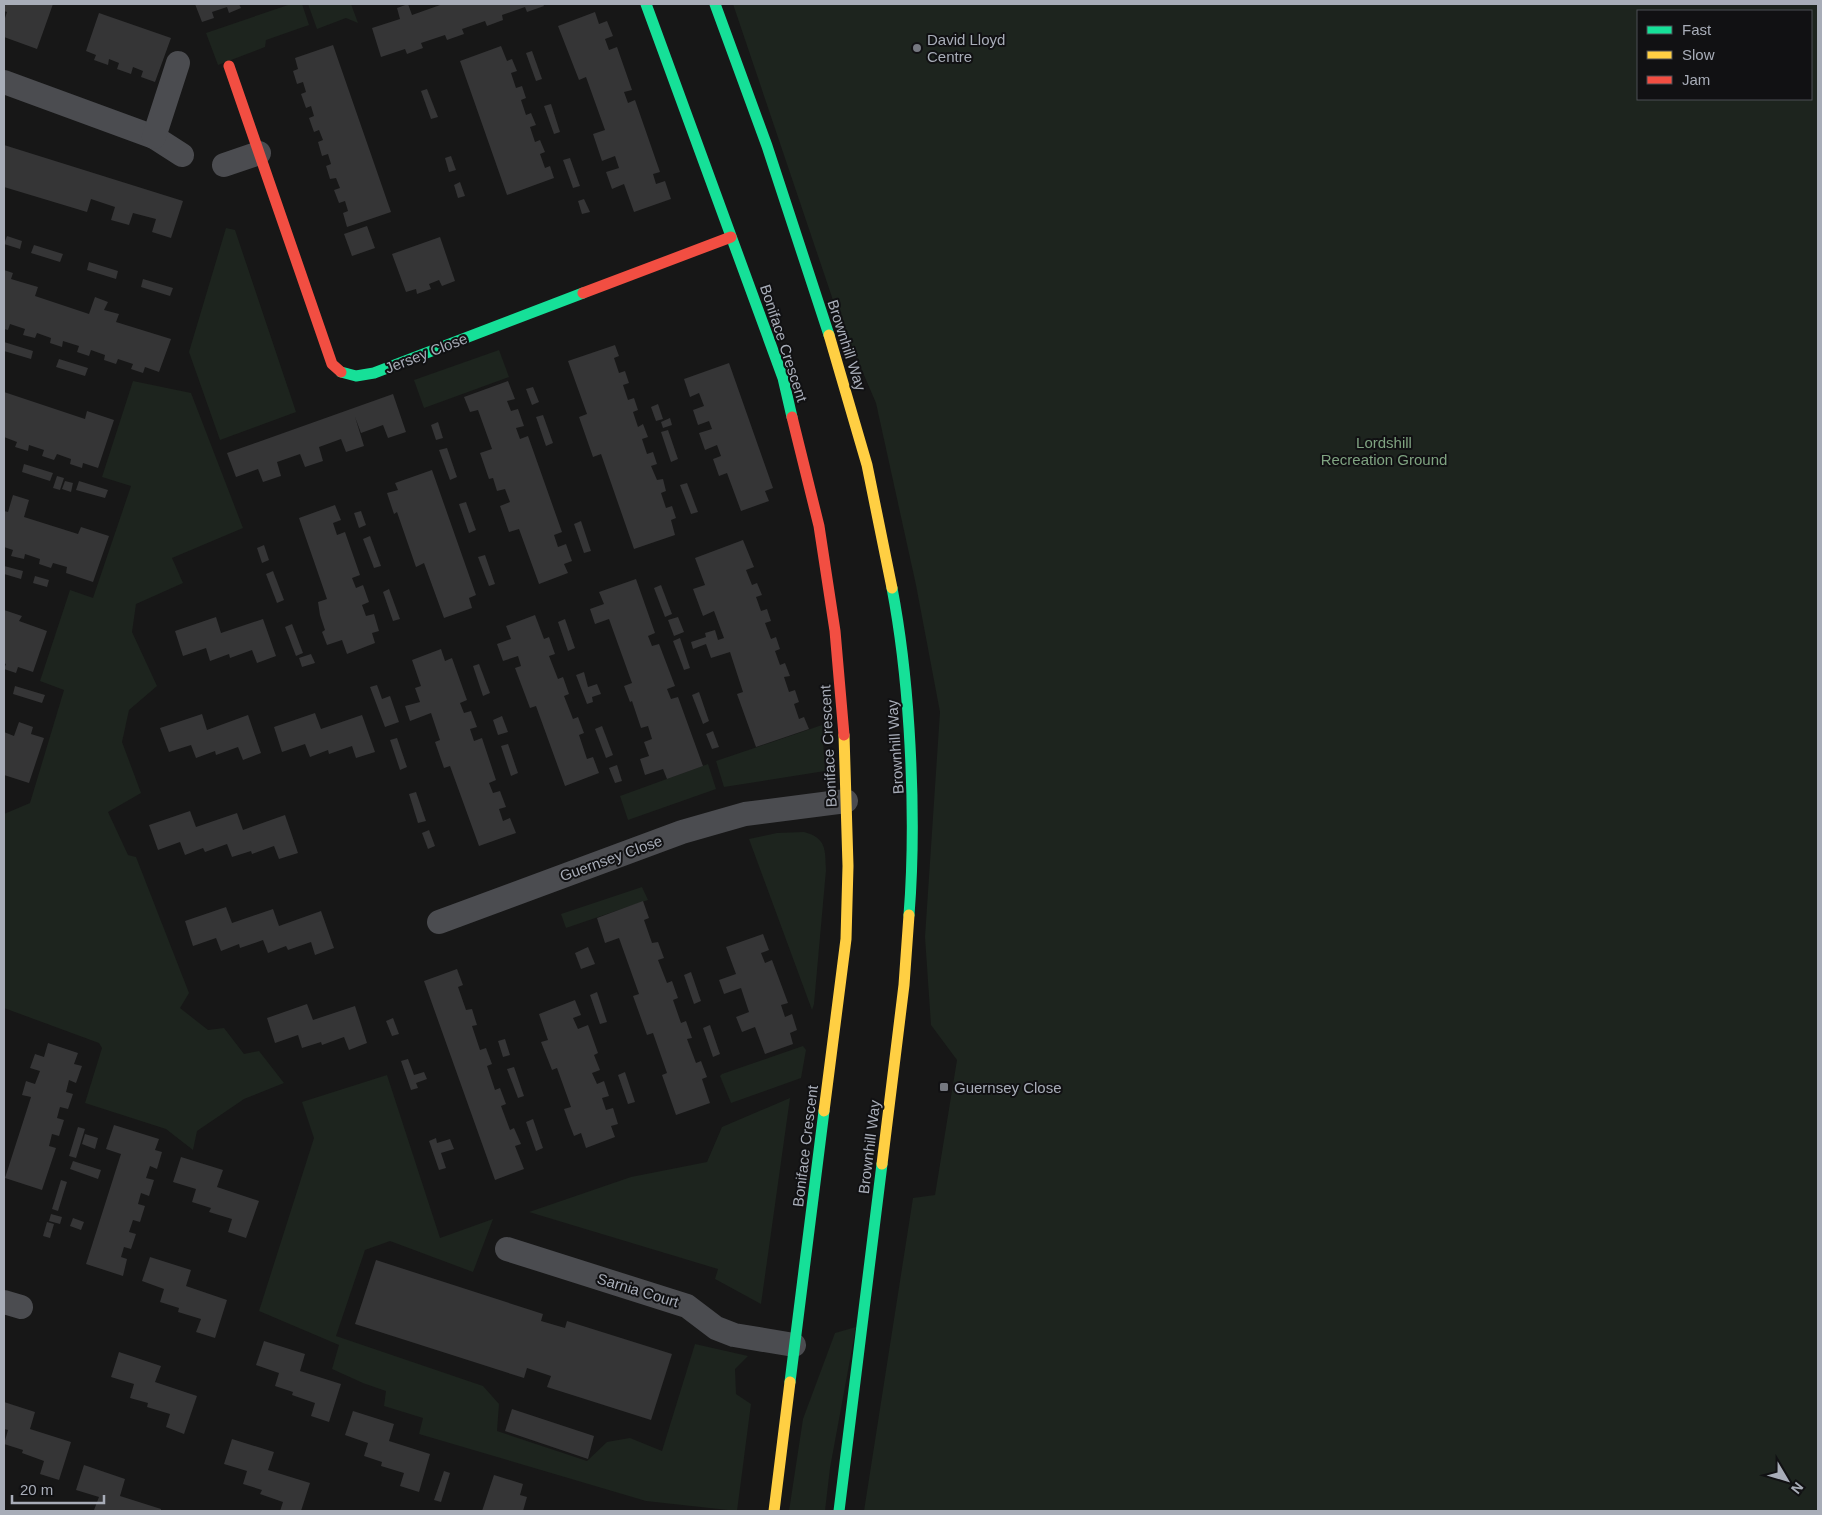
<svg xmlns="http://www.w3.org/2000/svg" width="1822" height="1515" font-family="Helvetica,sans-serif">
  <style>
    .green { fill: #1d241e; fill-rule: evenodd }
    .building { fill: #353536 }
    .lines { fill: none; stroke-linecap: round; stroke-linejoin: round }
    .street { stroke: #4b4c50; stroke-width: 24 }
    .fast { stroke: #16e098; stroke-width: 11 }
    .slow { stroke: #ffcf43; stroke-width: 11 }
    .jam { stroke: #f24e42; stroke-width: 11 }
    .poi-dot { fill: #757880; stroke: #111113; stroke-width: 2 }
    .labels { text-anchor: middle; dominant-baseline: central; stroke-width: 4; stroke-linejoin: round; paint-order: stroke }
    .poi-label { font-size: 15px; fill: #a8adb8; stroke: #111113; text-anchor: start }
    .street-label { font-size: 15px; fill: #a8adb8; stroke: #111113 }
    .park-label { font-size: 15px; fill: #7fa381; stroke: #111113 }
  </style>
  <rect width="100%" height="100%" fill="#171717"/>
  <!-- green -->
  <g class="green">
    <polygon points="291,4 302,4 309,25 266,40 265,47 218,65 206,33"/>
    <polygon points="308,4 351,4 358,23 346,18 317,29"/>
    <path d="M 733,4 L 1818,4 L 1818,1511 L 864,1511 L 913,1198 L 935,1195 L 957,1060 L 931,1025 L 925,937 L 940,712 L 916,585 L 876,403 L 837,312 ZM 1638,11 L 1811,11 L 1811,99 L 1638,99 Z"/>
    <polygon points="226,228 235,230 296,412 220,440 189,352"/>
    <polygon points="499,350 509,377 424,408 414,380"/>
    <polygon points="133,381 191,393 243,528 172,558 183,583 136,604 132,632 157,686 129,710 122,742 141,793 108,812 128,855 136,857 189,993 180,1008 208,1030 224,1028 244,1054 259,1051 284,1083 244,1099 197,1131 193,1150 166,1129 85,1103 102,1048 99,1043 4,1008 4,814 30,803 64,690 40,681 70,590 93,598 131,486 102,477"/>
    <polygon points="822,725 825,771 724,787 716,761"/>
    <polygon points="708,764 716,789 628,820 620,796"/>
    <path d="M 804,832 C 827,838 825,850 826,870 L 814,1004 L 812,1010 L 749,839 L 777,833 Z"/>
    <polygon points="642,887 648,900 566,928 561,914"/>
    <polygon points="803,1046 806,1050 801,1078 731,1103 720,1076 722,1074"/>
    <polygon points="387,1075 440,1238 493,1219 473,1272 390,1241 365,1250 336,1336 483,1386 499,1404 497,1431 587,1461 607,1442 630,1438 662,1451 695,1344 748,1356 735,1369 736,1394 751,1404 737,1511 646,1501 419,1434 423,1418 384,1406 386,1391 363,1383 332,1369 339,1345 259,1311 314,1138 302,1102"/>
    <polygon points="790,1098 761,1304 715,1279 718,1269 529,1212 631,1177 707,1162 722,1127"/>
    <polygon points="856,1327 830,1468 825,1511 789,1511 803,1419 835,1333"/>
  </g>
  <!-- building -->
  <g class="building">
    <polygon points="4,4 53,4 37,49 4,37 4,21 7,12 4,11"/>
    <polygon points="195,4 239,4 241,8 229,13 227,7 212,12 214,18 202,22"/>
    <polygon points="408,4 412,15 443,4 543,4 544,6 527,12 525,7 502,15 503,20 487,26 485,21 462,29 464,34 447,40 445,35 421,43 423,48 407,54 405,49 381,57 372,28 400,19 397,8"/>
    <polygon points="595,12 599,24 607,21 613,36 605,39 609,50 617,47 632,90 624,92 628,103 635,100 660,172 653,174 656,184 665,181 671,199 634,212 624,184 612,189 606,172 619,168 615,156 602,161 593,134 605,130 586,77 579,80 558,26"/>
    <polygon points="99,13 171,38 155,82 141,77 143,71 133,67 131,74 117,69 119,63 109,59 108,65 94,60 96,55 86,51"/>
    <polygon points="333,45 391,212 347,227 343,213 348,211 345,201 339,203 334,190 340,188 336,178 330,179 326,166 331,164 328,154 322,156 318,142 323,140 319,130 314,132 309,118 314,116 311,106 306,108 301,94 306,92 303,82 297,84 293,71 298,69 295,58"/>
    <polygon points="501,46 507,61 512,59 517,71 511,73 516,88 522,86 526,98 521,100 526,115 531,113 536,125 530,127 535,142 540,140 545,152 540,154 545,168 550,166 554,178 507,195 460,61"/>
    <polygon points="532,51 542,79 536,81 526,53"/>
    <polygon points="427,89 438,117 431,119 421,91"/>
    <polygon points="551,104 560,132 554,134 544,106"/>
    <polygon points="4,145 183,201 171,238 152,232 156,219 133,213 129,225 111,220 115,207 91,199 87,212 4,187"/>
    <polygon points="451,156 456,170 449,172 445,158"/>
    <polygon points="570,158 580,186 573,188 563,160"/>
    <polygon points="460,182 465,196 458,198 454,185"/>
    <polygon points="584,199 590,212 582,214 578,201"/>
    <polygon points="367,226 375,248 352,256 344,234"/>
    <polygon points="7,236 22,241 20,249 4,244"/>
    <polygon points="440,237 455,281 442,286 439,280 429,284 431,289 417,294 416,289 406,292 392,254"/>
    <polygon points="34,245 63,254 60,262 31,253"/>
    <polygon points="89,262 118,271 116,279 87,270"/>
    <polygon points="4,270 13,273 11,279 38,287 35,296 89,314 95,297 108,302 104,310 119,314 116,322 171,339 159,372 145,367 143,373 131,369 133,364 118,359 116,364 104,360 105,355 91,350 89,356 77,352 79,346 63,341 62,347 50,343 51,338 37,333 35,338 23,335 25,329 10,324 8,330 4,329"/>
    <polygon points="143,279 173,288 170,296 141,287"/>
    <polygon points="4,342 33,351 31,359 4,351"/>
    <polygon points="615,345 619,356 614,358 619,373 625,371 629,383 623,385 628,400 634,398 638,410 633,412 638,427 643,424 648,437 642,439 647,454 653,452 657,464 651,466 657,480 663,479 666,491 661,493 666,508 672,506 676,518 671,520 675,535 634,549 601,454 593,457 579,417 587,414 568,361"/>
    <polygon points="59,359 88,368 85,376 56,367"/>
    <polygon points="729,363 773,488 765,491 769,501 741,511 727,473 719,476 713,459 721,456 717,445 705,450 699,433 712,429 709,421 698,425 693,410 704,406 699,393 690,397 684,379"/>
    <polygon points="508,381 515,399 507,401 511,411 518,409 524,426 516,428 520,439 528,436 562,532 554,535 558,547 566,544 572,561 564,564 568,573 539,584 519,529 509,532 500,506 510,502 505,489 497,491 493,478 489,479 480,453 492,449 478,410 470,412 464,397"/>
    <polygon points="533,387 539,402 532,405 526,389"/>
    <polygon points="4,392 85,419 87,411 114,420 98,468 83,463 82,468 70,464 71,459 57,454 54,460 42,456 44,450 29,445 28,451 15,447 17,442 4,437"/>
    <polygon points="393,394 406,432 388,438 383,425 361,433 355,417 364,446 346,452 341,439 319,447 323,461 305,467 300,454 277,462 281,476 263,482 258,469 236,477 227,453"/>
    <polygon points="658,404 663,419 656,421 651,407"/>
    <polygon points="543,415 553,443 546,446 536,417"/>
    <polygon points="670,418 672,425 663,428 661,422"/>
    <polygon points="438,422 443,438 436,440 431,425"/>
    <polygon points="668,430 678,459 671,462 661,432"/>
    <polygon points="447,448 457,477 450,480 439,450"/>
    <polygon points="24,464 53,473 50,481 22,472"/>
    <polygon points="432,470 476,595 469,598 472,608 444,618 424,563 416,567 397,512 394,514 387,493 398,490 395,483"/>
    <polygon points="57,476 64,478 60,490 53,488"/>
    <polygon points="65,481 73,483 71,492 62,489"/>
    <polygon points="79,481 108,490 105,498 76,490"/>
    <polygon points="687,483 698,512 691,514 680,485"/>
    <polygon points="13,495 29,500 24,517 78,534 81,527 109,536 93,582 66,573 67,567 53,563 51,568 39,564 40,559 25,554 24,559 11,556 13,550 4,547 4,511 8,512"/>
    <polygon points="466,502 476,530 469,533 459,504"/>
    <polygon points="335,505 341,520 333,523 337,535 345,532 360,575 352,578 356,588 363,585 369,602 362,605 366,616 374,614 379,631 372,633 375,643 347,654 342,640 327,645 322,632 325,630 320,615 318,602 327,599 299,518"/>
    <polygon points="361,511 366,525 359,528 354,513"/>
    <polygon points="581,521 591,551 584,553 574,524"/>
    <polygon points="370,536 381,566 374,568 363,539"/>
    <polygon points="743,540 754,567 746,570 752,585 757,583 762,595 756,597 761,611 767,609 771,621 765,623 771,639 776,637 780,649 775,651 780,665 785,663 790,676 784,677 789,692 795,690 799,702 794,704 799,719 804,717 809,729 756,747 737,694 743,692 730,652 711,658 706,644 693,649 691,642 706,637 705,633 715,630 718,640 724,638 714,611 703,616 693,589 705,585 695,558"/>
    <polygon points="264,545 269,560 262,563 257,548"/>
    <polygon points="485,555 495,584 489,586 478,557"/>
    <polygon points="4,566 23,571 21,579 4,574"/>
    <polygon points="273,571 284,600 277,603 266,574"/>
    <polygon points="35,576 49,580 47,587 33,583"/>
    <polygon points="636,579 655,633 648,636 652,646 659,644 675,686 667,689 671,699 678,697 703,766 667,779 663,769 645,775 640,759 649,756 644,742 652,739 648,726 641,728 632,701 630,702 624,686 632,683 609,619 595,624 590,609 604,604 599,592"/>
    <polygon points="661,585 672,614 665,617 654,588"/>
    <polygon points="389,589 400,619 393,621 383,592"/>
    <polygon points="4,610 22,616 19,621 47,631 33,672 18,667 16,673 4,669 6,664 4,663"/>
    <polygon points="535,615 544,639 549,637 555,654 549,656 558,679 563,677 569,694 564,696 573,719 578,717 584,733 579,735 587,759 593,757 599,773 565,786 536,706 530,708 515,668 521,666 518,656 503,661 497,644 511,639 506,626"/>
    <polygon points="216,617 221,633 263,619 276,656 257,663 252,650 230,658 229,654 210,661 206,648 183,656 175,631"/>
    <polygon points="678,617 684,632 674,636 668,620"/>
    <polygon points="565,619 575,648 568,651 558,622"/>
    <polygon points="292,624 303,653 296,656 285,627"/>
    <polygon points="680,638 690,668 684,670 673,641"/>
    <polygon points="441,649 445,661 452,658 467,700 460,703 464,713 471,711 477,727 470,729 474,741 482,738 496,780 489,783 493,793 500,791 506,807 499,809 503,821 510,818 516,833 479,846 450,766 444,768 435,742 440,740 431,713 410,721 405,706 420,702 415,688 421,686 412,660"/>
    <polygon points="311,654 315,663 302,667 299,658"/>
    <polygon points="479,664 490,693 483,696 473,666"/>
    <polygon points="584,672 588,687 597,684 601,694 592,697 593,702 587,704 576,675"/>
    <polygon points="377,685 382,699 390,696 399,722 385,727 370,687"/>
    <polygon points="15,686 45,695 42,703 13,694"/>
    <polygon points="699,692 709,721 703,724 692,695"/>
    <polygon points="315,713 321,729 362,715 375,752 356,758 352,746 329,754 328,750 310,757 305,744 282,752 274,727"/>
    <polygon points="202,714 207,730 248,715 261,753 243,760 238,747 216,755 215,751 196,758 191,745 169,752 160,728"/>
    <polygon points="502,716 508,732 498,735 493,720"/>
    <polygon points="19,722 33,727 31,734 44,738 29,783 4,775 4,732 14,736"/>
    <polygon points="602,726 613,755 606,758 595,729"/>
    <polygon points="713,731 719,747 712,749 706,734"/>
    <polygon points="397,738 407,767 400,770 390,740"/>
    <polygon points="508,744 518,773 511,776 501,746"/>
    <polygon points="617,765 622,781 615,783 609,768"/>
    <polygon points="416,792 426,821 418,823 409,794"/>
    <polygon points="190,811 196,827 237,813 243,830 285,815 298,853 279,859 274,846 252,854 251,851 232,857 227,844 205,852 203,848 185,855 180,842 158,850 149,825"/>
    <polygon points="429,830 435,846 428,849 422,833"/>
    <polygon points="643,901 649,918 644,920 652,943 658,942 664,958 658,960 667,983 672,981 678,998 673,1000 681,1023 686,1021 692,1038 687,1039 696,1063 701,1061 707,1077 702,1079 710,1103 676,1115 662,1075 667,1073 653,1033 647,1035 633,996 639,994 619,938 605,943 597,918"/>
    <polygon points="226,907 232,923 273,909 279,926 321,911 334,948 315,955 311,942 288,950 286,946 268,953 263,940 240,948 239,944 221,951 216,938 193,946 185,921"/>
    <polygon points="763,934 769,950 761,953 765,963 772,960 788,1003 781,1005 785,1017 792,1014 797,1030 790,1033 793,1044 765,1054 755,1027 742,1032 736,1017 749,1012 741,988 724,994 719,980 736,974 726,947"/>
    <polygon points="588,947 595,964 581,969 575,953"/>
    <polygon points="457,969 463,985 458,987 466,1010 472,1009 477,1025 472,1026 480,1050 486,1048 492,1064 487,1066 495,1090 500,1088 506,1104 501,1106 510,1130 514,1128 521,1144 515,1146 524,1169 495,1180 424,981"/>
    <polygon points="691,972 701,1001 694,1004 684,975"/>
    <polygon points="597,992 607,1022 600,1024 590,995"/>
    <polygon points="575,1000 581,1015 573,1018 578,1029 588,1025 598,1053 594,1055 600,1070 592,1073 597,1084 604,1081 609,1096 602,1098 606,1110 613,1108 618,1124 611,1126 615,1137 586,1148 581,1133 574,1136 569,1123 564,1109 571,1107 557,1068 552,1070 541,1042 548,1040 539,1014"/>
    <polygon points="307,1004 313,1020 355,1006 367,1043 349,1050 344,1037 322,1045 321,1042 302,1048 298,1035 275,1043 267,1018"/>
    <polygon points="393,1018 399,1034 392,1036 386,1021"/>
    <polygon points="710,1025 720,1054 713,1057 703,1028"/>
    <polygon points="505,1039 510,1055 503,1057 498,1041"/>
    <polygon points="48,1043 78,1053 74,1064 82,1066 76,1083 69,1080 66,1092 73,1094 68,1109 60,1107 57,1118 64,1120 59,1136 52,1134 49,1146 56,1148 42,1190 5,1178 31,1097 22,1095 26,1081 35,1084 40,1071 30,1068 35,1054 44,1057"/>
    <polygon points="408,1059 414,1075 424,1072 427,1079 416,1083 418,1088 411,1090 401,1061"/>
    <polygon points="514,1067 524,1096 518,1098 507,1069"/>
    <polygon points="625,1072 635,1102 628,1104 618,1075"/>
    <polygon points="533,1119 543,1148 536,1151 526,1122"/>
    <polygon points="114,1125 159,1139 155,1150 162,1152 157,1169 150,1166 146,1178 154,1180 149,1196 141,1193 138,1204 145,1206 140,1222 133,1220 129,1232 136,1234 131,1249 124,1247 121,1257 127,1259 123,1276 86,1264 120,1157 121,1154 106,1149"/>
    <polygon points="78,1127 85,1129 76,1158 69,1156"/>
    <polygon points="85,1134 98,1138 95,1149 82,1144"/>
    <polygon points="436,1138 437,1143 450,1139 454,1149 441,1153 446,1168 439,1170 429,1141"/>
    <polygon points="181,1157 223,1170 217,1187 259,1201 246,1238 228,1232 232,1219 209,1212 211,1208 192,1202 196,1189 173,1182"/>
    <polygon points="73,1161 101,1170 98,1179 70,1169"/>
    <polygon points="61,1180 67,1182 58,1211 52,1209"/>
    <polygon points="51,1214 62,1217 60,1224 49,1221"/>
    <polygon points="73,1218 84,1222 81,1230 70,1226"/>
    <polygon points="47,1222 54,1224 50,1238 43,1236"/>
    <polygon points="150,1257 191,1270 186,1286 227,1300 215,1338 196,1332 201,1319 178,1312 179,1308 160,1302 164,1289 142,1281"/>
    <polygon points="376,1260 543,1314 541,1321 565,1328 567,1321 672,1354 651,1420 547,1387 551,1376 527,1368 524,1378 355,1324"/>
    <polygon points="264,1341 305,1354 300,1371 341,1384 329,1422 311,1416 315,1403 292,1395 293,1392 275,1386 279,1373 256,1365"/>
    <polygon points="119,1352 161,1366 155,1382 197,1396 184,1434 166,1427 170,1414 147,1407 148,1403 130,1398 134,1384 111,1377"/>
    <polygon points="4,1402 35,1412 30,1429 71,1442 59,1480 40,1474 44,1461 22,1453 23,1450 4,1444 8,1430 4,1429"/>
    <polygon points="512,1409 594,1436 588,1459 505,1431"/>
    <polygon points="353,1411 394,1424 389,1441 430,1454 419,1492 400,1486 404,1473 381,1466 382,1462 364,1456 368,1443 345,1435"/>
    <polygon points="232,1439 274,1452 268,1470 310,1483 301,1511 280,1511 283,1502 260,1494 262,1490 243,1484 247,1471 224,1464"/>
    <polygon points="84,1465 125,1479 120,1496 161,1509 161,1511 94,1510 99,1497 76,1490"/>
    <polygon points="444,1471 450,1473 441,1502 434,1500"/>
    <polygon points="494,1475 523,1484 520,1495 527,1497 523,1511 482,1511"/>
  </g>
  <g class="lines">
    <!-- street -->
    <g class="street">
      <polyline points="4,82 154,137 182,155"/>
      <polyline points="154,137 178,63"/>
      <polyline points="224,165 259,153"/>
      <polyline points="439,922 682,832 745,814 846,801"/>
      <polyline points="507,1249 687,1306 716,1328 734,1335 794,1345"/>
      <polyline points="4,1302 21,1307"/>
    </g>
    <!-- fast -->
    <g class="fast">
      <polyline points="646,4 783,378 792,417"/>
      <polyline points="715,4 767,146 829,335"/>
      <polyline points="341,372 356,376 374,373 583,293"/>
      <path d="M 892,588 C 901,635 906,681 909,728 C 913,791 914,852 909,915"/>
      <polyline points="790,1382 824,1111"/>
      <polyline points="839,1511 882,1164"/>
    </g>
    <!-- slow -->
    <g class="slow">
      <polyline points="829,335 867,465 892,588"/>
      <polyline points="824,1111 846,939 848,866 844,735"/>
      <polyline points="882,1164 904,985 909,915"/>
      <polyline points="774,1511 790,1382"/>
    </g>
    <!-- jam -->
    <g class="jam">
      <polyline points="229,66 332,364 341,372"/>
      <polyline points="583,293 731,237"/>
      <polyline points="792,417 819,526 835,631 844,735"/>
    </g>
  </g>
  <!-- markers -->
  <g class="poi-dot">
    <circle cx="917" cy="48" r="5"/>
    <rect x="939" y="1082" width="10" height="10" rx="2.5"/>
  </g>
  <g class="labels">
    <!-- poi labels -->
    <g class="poi-label">
      <text x="927" y="39">David Lloyd<tspan x="927" dy="17">Centre</tspan></text>
      <text x="954" y="1087">Guernsey Close</text>
    </g>
    <!-- street labels -->
    <g class="street-label">
      <text transform="translate(784 343) rotate(72)">Boniface Crescent</text>
      <text transform="translate(847 345) rotate(72)">Brownhill Way</text>
      <text transform="translate(426 353) rotate(-21)">Jersey Close</text>
      <text transform="translate(828 746) rotate(-93)">Boniface Crescent</text>
      <text transform="translate(895 747) rotate(-94)">Brownhill Way</text>
      <text transform="translate(611 858) rotate(-20)">Guernsey Close</text>
      <text transform="translate(805 1146) rotate(-83)">Boniface Crescent</text>
      <text transform="translate(869 1147) rotate(-83)">Brownhill Way</text>
      <text transform="translate(638 1290) rotate(17)">Sarnia Court</text>
    </g>
    <!-- park labels -->
    <g class="park-label">
      <text x="1384" y="442">Lordshill<tspan x="1384" dy="17">Recreation Ground</tspan></text>
    </g>
  </g>
  <!-- border -->
  <rect width="1822" height="1515" fill="none" stroke="#a8adb8" stroke-width="10"/>
  <!-- legend -->
  <rect x="1637" y="10" width="175" height="90" fill="#111113" stroke="#4d4f55"/>
  <rect x="1647" y="26" width="25" height="8" fill="#16e098" stroke="#4d4f55"/>
  <text x="1682" y="35" font-size="15" fill="#a8adb8">Fast</text>
  <rect x="1647" y="51" width="25" height="8" fill="#ffcf43" stroke="#4d4f55"/>
  <text x="1682" y="60" font-size="15" fill="#a8adb8">Slow</text>
  <rect x="1647" y="76" width="25" height="8" fill="#f24e42" stroke="#4d4f55"/>
  <text x="1682" y="85" font-size="15" fill="#a8adb8">Jam</text>
  <!-- north arrow -->
  <g transform="translate(1787 1480) rotate(128)" stroke="#111113" stroke-width="4" paint-order="stroke">
  <path d="M0-4L9 19L0 12L-9 19Z" fill="#a8adb8"/>
  <text y="-8" font-size="14" font-weight="bold" text-anchor="middle" fill="#a8adb8">N</text>
  </g>
  <!-- scale -->
  <path d="M12 1495v8h92v-8" fill="none" stroke="#a8adb8" stroke-width="2.5"/>
  <text x="20" y="1495" font-size="15" fill="#a8adb8" stroke="#111113" stroke-width="4" paint-order="stroke">20 m</text>
</svg>
